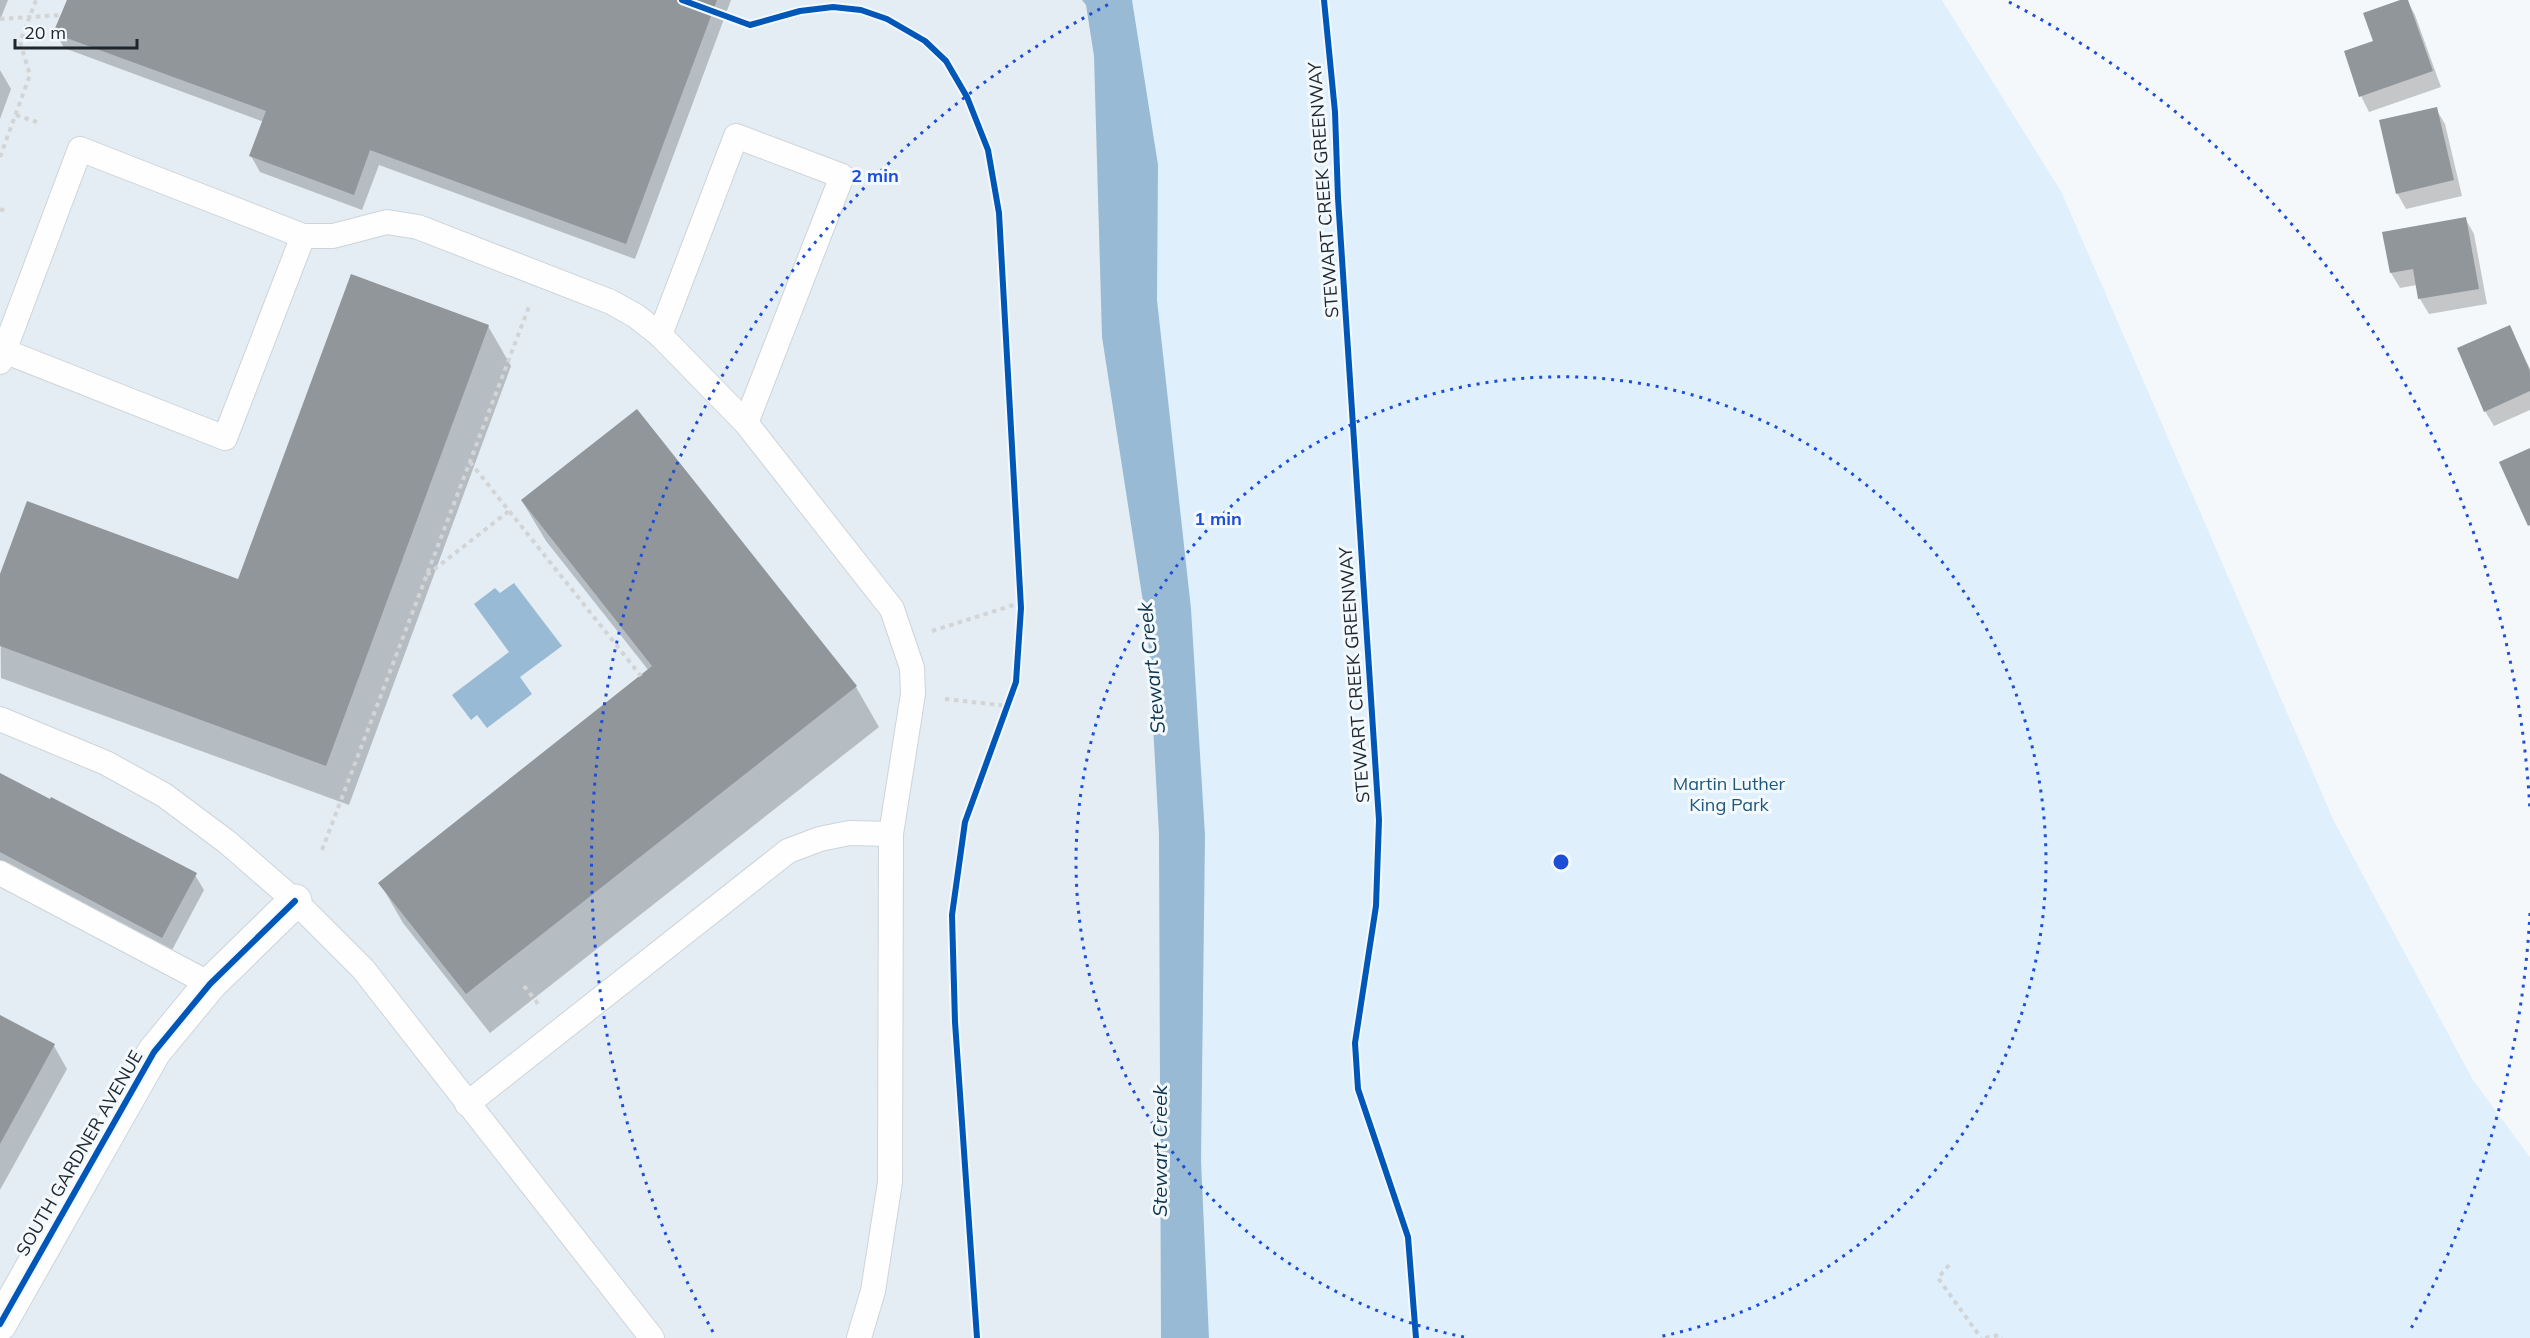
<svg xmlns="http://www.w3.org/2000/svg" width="2530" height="1338" font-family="Mulish,sans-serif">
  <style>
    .built { fill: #e4edf3 }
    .green { fill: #dff0fc }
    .water { fill: #98bad4 }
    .shadow { fill: #0003 }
    .building { fill: #90969a }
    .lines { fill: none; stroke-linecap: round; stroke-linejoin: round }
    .lane-casing { stroke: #ced4d9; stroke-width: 26 }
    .street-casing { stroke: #ced4d9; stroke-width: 35 }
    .path { stroke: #d3d4d5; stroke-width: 4; stroke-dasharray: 4.5 4.5; stroke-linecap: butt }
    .lane { stroke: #fefefe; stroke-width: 24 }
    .street { stroke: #fefefe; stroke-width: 33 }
    .path-bridge { stroke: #d3d4d5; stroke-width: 4; stroke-dasharray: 4.5 4.5; stroke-linecap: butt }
    .cycleway-casing { stroke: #f3f9fc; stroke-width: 10 }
    .cycleway { stroke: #0057b8; stroke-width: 6 }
    .ring { fill: none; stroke: #1d4ed8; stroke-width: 3; stroke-dasharray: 3 6 }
    .labels { text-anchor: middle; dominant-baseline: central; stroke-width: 6; stroke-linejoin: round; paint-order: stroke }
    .street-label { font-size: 18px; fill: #1d262d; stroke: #f3f9fc }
    .park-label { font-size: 18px; fill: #1e577b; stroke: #f3f9fc }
    .water-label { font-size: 20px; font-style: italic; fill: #0c344d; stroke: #f3f9fc }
    .centre { fill: #1d4ed8; stroke: #f3f9fc; stroke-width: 3 }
    .ring-label { font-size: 18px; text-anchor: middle; font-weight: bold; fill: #1d4ed8; stroke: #f3f9fc; stroke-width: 6; stroke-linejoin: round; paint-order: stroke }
  </style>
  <rect width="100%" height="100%" fill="#f5f8fa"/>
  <!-- built -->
  <polygon class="built" points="0,0 1095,0 1184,791 1184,1338 0,1338"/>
  <!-- green -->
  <polygon class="green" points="1095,0 1942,0 2062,193 2334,821 2473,1080 2530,1157 2530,1338 1184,1338 1184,791"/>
  <!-- water -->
  <g class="water">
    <polygon points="1082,0 1132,0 1158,165 1157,300 1191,609 1205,835 1201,1161 1209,1338 1161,1338 1159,834 1148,634 1102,337 1094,56 1086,5"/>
    <polygon points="514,583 562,646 520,677 532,694 487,728 477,715 471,720 452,695 509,652 474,604 495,588 500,593"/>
  </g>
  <!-- shadow -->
  <g class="shadow">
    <polygon points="0,0 8,0 0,20"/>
    <polygon points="67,0 731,0 635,259 379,165 362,210 260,172 251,156 264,122 64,48 55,32"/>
    <polygon points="2404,0 2407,0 2415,15 2441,87 2369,112 2361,96 2375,42"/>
    <polygon points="0,70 11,89 0,119"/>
    <polygon points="2436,109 2445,124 2462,196 2406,209 2397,193"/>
    <polygon points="2465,218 2474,234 2487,304 2429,314 2420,299 2417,285 2400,288 2391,273"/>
    <polygon points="488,326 511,366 349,805 1,678 0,578 239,581"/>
    <polygon points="2510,327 2530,369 2530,410 2494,426 2485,411"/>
    <polygon points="636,411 856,687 879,727 490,1033 403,923 380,883 649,671 546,541 522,501"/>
    <polygon points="0,775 195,875 204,890 171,952 0,862"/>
    <polygon points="0,1017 54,1046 67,1069 0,1190"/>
  </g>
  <!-- building -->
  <g class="building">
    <polygon points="67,0 717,0 626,244 370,150 354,195 249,156 266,111 53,33"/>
    <polygon points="2400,0 2408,0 2433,71 2359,97 2344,51 2373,41 2363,13"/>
    <polygon points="2437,107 2454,180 2396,194 2379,120"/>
    <polygon points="2466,217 2479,289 2418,299 2413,269 2390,273 2382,232"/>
    <polygon points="351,274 489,325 326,766 0,646 0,574 27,501 238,579"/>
    <polygon points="2510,325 2530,371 2530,391 2484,412 2457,348"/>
    <polygon points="637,409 857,686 466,994 378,883 652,666 521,500"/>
    <polygon points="2530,448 2530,525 2528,526 2499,462"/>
    <polygon points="0,773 50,799 51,797 197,873 162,938 0,852"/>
    <polygon points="0,1015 55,1044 0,1144"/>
  </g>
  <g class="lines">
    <!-- lane casing -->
    <g class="lane-casing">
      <g id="lane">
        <polyline points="660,335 736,136 842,176 746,423"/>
        <polyline points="4,351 225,438 303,236"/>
        <polyline points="0,362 80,149 303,236 333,236 387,222 418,227 611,302 636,316 660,335 746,423 892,609 912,668 913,694 891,834 890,1182 873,1291 859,1338"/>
        <polyline points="0,719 106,763 164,795 227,842 295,901 363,969 652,1338"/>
        <polyline points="0,873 210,984"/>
        <polyline points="467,1104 788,851 820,839 849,833 891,834"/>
      </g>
    </g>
    <!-- street casing -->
    <g class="street-casing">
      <polyline id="street" points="0,1324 154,1052 210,984 295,901"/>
    </g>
    <!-- path -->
    <g class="path">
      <polyline points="16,115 37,122"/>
      <polyline points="0,157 30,75 20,42 36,0"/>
      <polyline points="0,209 5,211"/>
      <polyline points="470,462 641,676"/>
      <polyline points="427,575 509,511"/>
      <polyline points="932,631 1020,603"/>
      <polyline points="945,699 1007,706"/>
      <polyline points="322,850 530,304"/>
      <polyline points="524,986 539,1005"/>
      <polyline points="1949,1265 1938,1278 1981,1338"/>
      <polyline points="1985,1338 1999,1335 2002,1338"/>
    </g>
    <!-- lane -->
    <use href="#lane" class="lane"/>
    <!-- street -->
    <use href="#street" class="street"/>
    <!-- path-bridge -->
    <polyline class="path-bridge" points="0,19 61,15"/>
    <!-- cycleway casing -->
    <g class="cycleway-casing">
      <g id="cycleway">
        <polyline points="682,0 750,25 800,11 833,7 861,10 887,19 925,41 946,61 967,97 988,150 999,213 1021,608 1016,682 965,822 952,915 955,1022 977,1338"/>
        <polyline points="1324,0 1335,112 1338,198 1379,820 1376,906 1355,1043 1358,1089 1408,1237 1416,1338"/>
        <polyline points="0,1324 154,1052 210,984 295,901"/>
      </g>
    </g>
    <!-- cycleway -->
    <use href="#cycleway" class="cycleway"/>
  </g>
  <!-- distance rings -->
  <g class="ring">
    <path d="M1464 1337A485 485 0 1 1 1658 1337"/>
    <path d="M2530 913A970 970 0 0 1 2409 1332M713 1332A970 970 0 0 1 1113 2M2009 2A970 970 0 0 1 2530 811"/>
  </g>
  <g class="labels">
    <!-- street labels -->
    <g class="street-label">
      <text transform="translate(1323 190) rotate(-94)">STEWART CREEK GREENWAY</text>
      <text transform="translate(1354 675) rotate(-94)">STEWART CREEK GREENWAY</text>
      <text transform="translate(79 1153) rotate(-60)">SOUTH GARDNER AVENUE</text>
    </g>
    <!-- park labels -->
    <g class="park-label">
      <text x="1729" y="783">Martin Luther<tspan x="1729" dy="21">King Park</tspan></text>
    </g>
    <!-- water labels -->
    <g class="water-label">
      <text transform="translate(1151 668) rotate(-96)">Stewart Creek</text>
      <text transform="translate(1159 1151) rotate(-90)">Stewart Creek</text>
    </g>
  </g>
  <circle cx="1561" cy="862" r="9" class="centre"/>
  <g class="ring-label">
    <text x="875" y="182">2 min</text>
    <text x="1218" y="525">1 min</text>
  </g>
  <!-- scale -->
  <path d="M15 39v9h122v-9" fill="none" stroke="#1d262d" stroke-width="3"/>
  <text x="24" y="39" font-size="18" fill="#1d262d" stroke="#f3f9fc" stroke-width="4.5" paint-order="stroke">20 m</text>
</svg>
